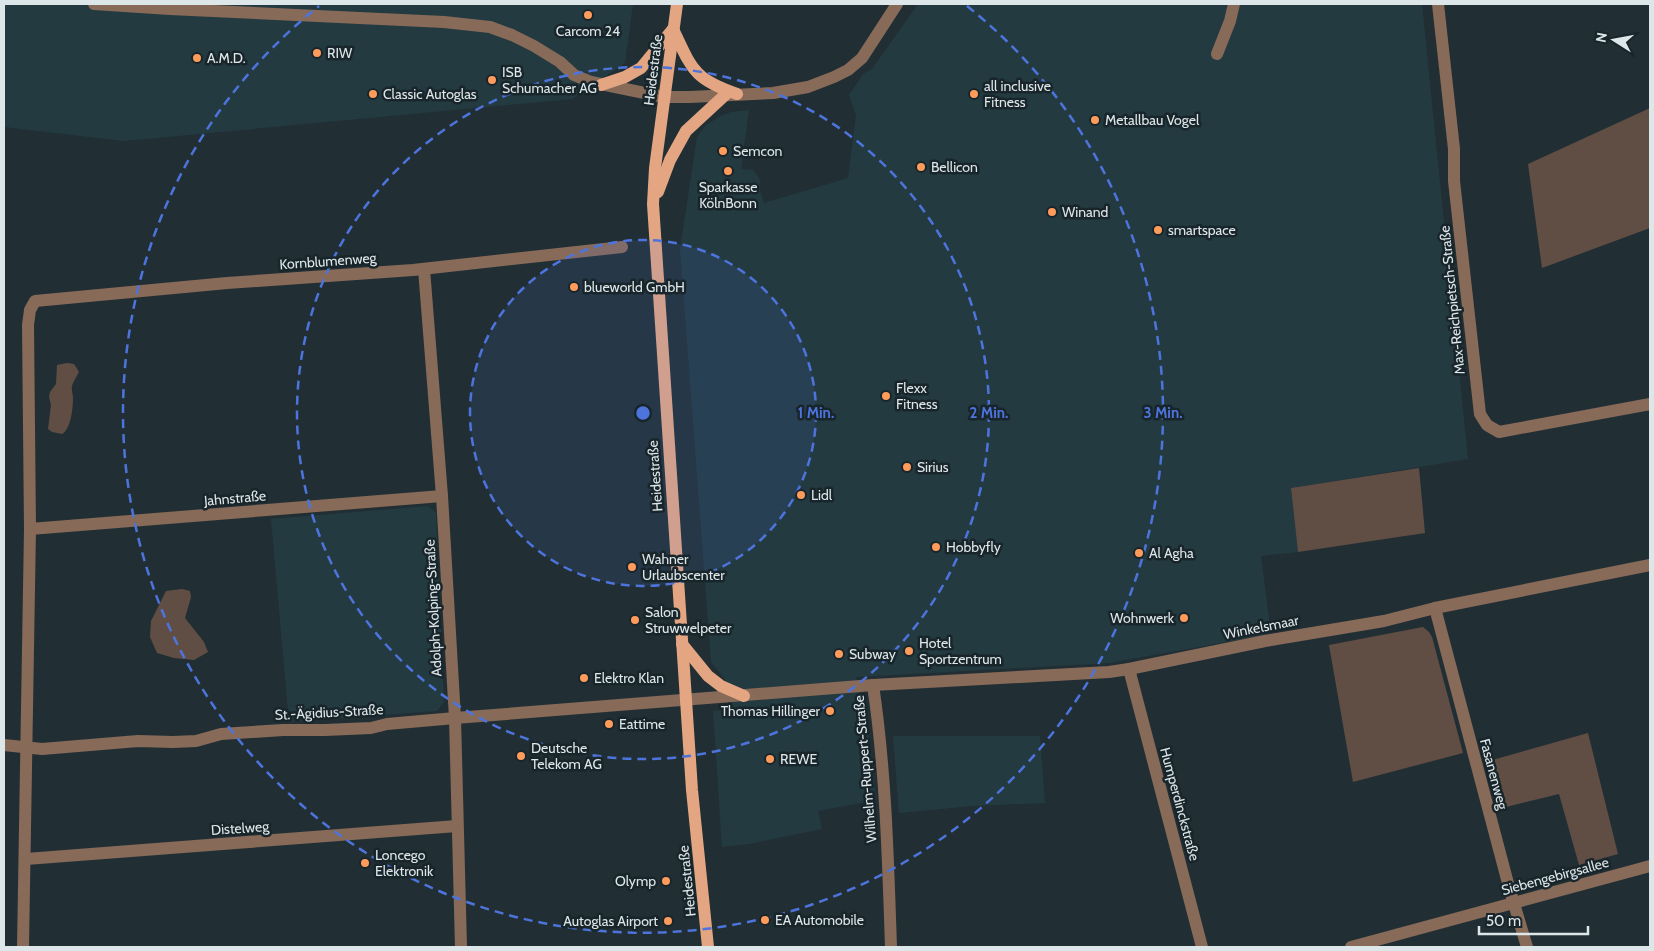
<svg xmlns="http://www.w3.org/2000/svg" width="1654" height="951" font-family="Cabin,sans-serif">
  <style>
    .built { fill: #243a41 }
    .green { fill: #604e44 }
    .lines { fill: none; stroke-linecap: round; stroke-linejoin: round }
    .minor { stroke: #886a59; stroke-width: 12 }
    .major { stroke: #e4a682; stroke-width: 12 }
    .ring { fill: none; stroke: #4d74dc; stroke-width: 2.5; stroke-dasharray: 9 6 }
    .poi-dot { fill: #ff9b5b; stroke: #18252a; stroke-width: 2 }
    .labels { text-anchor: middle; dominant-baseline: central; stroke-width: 5; stroke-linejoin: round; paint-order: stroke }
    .poi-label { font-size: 14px; fill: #dde6e9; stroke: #18252a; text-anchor: start }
    .street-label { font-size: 14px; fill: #dde6e9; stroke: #18252a }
    .centre { fill: #4d74dc; stroke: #18252a; stroke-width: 2.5 }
    .ring-label { font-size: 15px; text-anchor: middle; font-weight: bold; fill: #4d74dc; stroke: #18252a; stroke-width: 5; stroke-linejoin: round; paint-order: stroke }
  </style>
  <rect width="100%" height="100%" fill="#212f34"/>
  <!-- built -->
  <g class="built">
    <polygon points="4,4 633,4 625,63 572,99 124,141 4,127"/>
    <polygon points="918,4 1422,4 1468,459 1291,488 1298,552 1261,556 1271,634 1109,663 856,677 868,725 876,800 818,811 822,829 749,844 722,847 713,711 726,710 725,679 711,662 680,249 697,137 706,125 721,116 731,112 749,110 741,169 753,170 757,175 760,180 760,191 764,203 848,178 856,115 849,95 863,74 872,69"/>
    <polygon points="428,506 436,513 444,702 437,711 289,722 271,519"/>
    <polygon points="893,736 1040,736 1045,803 972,806 899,813"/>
  </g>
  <!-- green -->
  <g class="green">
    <polygon points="1650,108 1650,228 1542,268 1528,164"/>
    <path d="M 67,363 L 74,364 L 79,372 C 77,376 73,382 72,386 C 71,390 73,394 73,398 C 73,408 71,429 62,434 L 52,432 L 48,429 L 51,405 L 49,397 L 50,392 L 56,384 L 57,365 Z"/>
    <polygon points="1419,468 1425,533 1298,552 1291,488"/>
    <polygon points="182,589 190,591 191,597 185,618 204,642 208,652 194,660 174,658 157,653 150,637 151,621 166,591"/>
    <polygon points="1423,627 1429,632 1432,637 1463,753 1353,782 1329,645"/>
    <polygon points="1588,733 1618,854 1579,865 1559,794 1502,808 1489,761"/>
  </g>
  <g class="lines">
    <!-- minor -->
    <g class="minor">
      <polyline points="94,4 170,9 444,22 490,27 512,35 534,46 560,62 574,75 591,82 664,97 690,97 773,93 808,87 834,77 848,70 862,58 897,4"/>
      <polyline points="1438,4 1454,149 1454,181 1480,414 1487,425 1499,432 1650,404"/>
      <polyline points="1217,54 1230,21 1234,4"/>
      <polyline points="424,269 442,496 455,718 461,947"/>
      <polyline points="30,529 442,496"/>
      <polyline points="1435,608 1509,887 1527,947"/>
      <polyline points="1129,669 1202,947"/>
      <path d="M 873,685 C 886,772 888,860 891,947"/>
      <polyline points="4,745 42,749 138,741 173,742 196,741 221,734 283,730 325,730 371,728 387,724 455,718 873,685 1109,672 1129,669 1265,641 1384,621 1435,608 1650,565"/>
      <polyline points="26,859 457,826"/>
      <polyline points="23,947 30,529 28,325 30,310 35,301 227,283 413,270 622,247"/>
      <polyline points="1351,947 1650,866"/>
    </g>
    <!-- major -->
    <g class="major">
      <polyline points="677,4 655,168 653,204 692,790 708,947"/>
      <path d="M 673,29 C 692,69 693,79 737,94"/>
      <polyline points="601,85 625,77 641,68 673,29"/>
      <polyline points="658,192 670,160 686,131 725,95"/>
      <polyline points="682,644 708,676 721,686 744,696"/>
    </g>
  </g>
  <!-- distance rings -->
  <circle cx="643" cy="413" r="173" fill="#4d74dc" fill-opacity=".12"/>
  <g class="ring">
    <circle cx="643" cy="413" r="173"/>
    <circle cx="643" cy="413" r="346"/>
    <path d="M967 6A520 520 0 1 1 319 6"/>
  </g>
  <!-- markers -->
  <g class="poi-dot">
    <circle cx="588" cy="15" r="5"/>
    <circle cx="317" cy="53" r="5"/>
    <circle cx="197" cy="58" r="5"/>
    <circle cx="492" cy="80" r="5"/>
    <circle cx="373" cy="94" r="5"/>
    <circle cx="974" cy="94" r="5"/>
    <circle cx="1095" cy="120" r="5"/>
    <circle cx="723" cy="151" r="5"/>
    <circle cx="921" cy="167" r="5"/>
    <circle cx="728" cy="171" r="5"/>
    <circle cx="1052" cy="212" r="5"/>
    <circle cx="1158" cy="230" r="5"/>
    <circle cx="574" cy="287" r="5"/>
    <circle cx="886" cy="396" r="5"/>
    <circle cx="907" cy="467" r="5"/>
    <circle cx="801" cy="495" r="5"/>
    <circle cx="936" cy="547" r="5"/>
    <circle cx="1139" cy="553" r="5"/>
    <circle cx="632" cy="567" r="5"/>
    <circle cx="1184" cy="618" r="5"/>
    <circle cx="635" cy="620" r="5"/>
    <circle cx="909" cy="651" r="5"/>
    <circle cx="839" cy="654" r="5"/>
    <circle cx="584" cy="678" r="5"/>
    <circle cx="830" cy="711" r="5"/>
    <circle cx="609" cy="724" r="5"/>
    <circle cx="521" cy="756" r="5"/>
    <circle cx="770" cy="759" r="5"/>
    <circle cx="365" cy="863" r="5"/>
    <circle cx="666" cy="881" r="5"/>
    <circle cx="765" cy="920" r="5"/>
    <circle cx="668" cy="921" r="5"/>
  </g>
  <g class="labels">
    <!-- poi labels -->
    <g class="poi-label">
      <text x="588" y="31" text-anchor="middle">Carcom 24</text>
      <text x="327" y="53">RIW</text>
      <text x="207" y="58">A.M.D.</text>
      <text x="502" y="72">ISB<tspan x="502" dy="16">Schumacher AG</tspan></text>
      <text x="984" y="86">all inclusive<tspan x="984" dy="16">Fitness</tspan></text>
      <text x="383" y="94">Classic Autoglas</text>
      <text x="1105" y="120">Metallbau Vogel</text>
      <text x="733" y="151">Semcon</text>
      <text x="931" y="167">Bellicon</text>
      <text x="728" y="187" text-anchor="middle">Sparkasse<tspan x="728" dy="16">KölnBonn</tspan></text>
      <text x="1062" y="212">Winand</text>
      <text x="1168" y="230">smartspace</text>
      <text x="584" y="287">blueworld GmbH</text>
      <text x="896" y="388">Flexx<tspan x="896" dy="16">Fitness</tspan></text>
      <text x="917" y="467">Sirius</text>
      <text x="811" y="495">Lidl</text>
      <text x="946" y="547">Hobbyfly</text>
      <text x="1149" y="553">Al Agha</text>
      <text x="642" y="559">Wahner<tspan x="642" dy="16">Urlaubscenter</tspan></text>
      <text x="645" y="612">Salon<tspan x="645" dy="16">Struwwelpeter</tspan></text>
      <text x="1174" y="618" text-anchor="end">Wohnwerk</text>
      <text x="919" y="643">Hotel<tspan x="919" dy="16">Sportzentrum</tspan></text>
      <text x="849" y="654">Subway</text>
      <text x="594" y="678">Elektro Klan</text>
      <text x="820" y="711" text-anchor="end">Thomas Hillinger</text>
      <text x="619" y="724">Eattime</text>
      <text x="531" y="748">Deutsche<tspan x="531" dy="16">Telekom AG</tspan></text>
      <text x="780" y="759">REWE</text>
      <text x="375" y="855">Loncego<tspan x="375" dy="16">Elektronik</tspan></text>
      <text x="656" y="881" text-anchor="end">Olymp</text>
      <text x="775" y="920">EA Automobile</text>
      <text x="658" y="921" text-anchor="end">Autoglas Airport</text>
    </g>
    <!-- street labels -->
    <g class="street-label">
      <text transform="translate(653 70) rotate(-83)">Heidestraße</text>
      <text transform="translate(328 261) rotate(-4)">Kornblumenweg</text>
      <text transform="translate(1452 300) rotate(-96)">Max-Reichpietsch-Straße</text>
      <text transform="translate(655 476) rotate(-94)">Heidestraße</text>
      <text transform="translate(235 498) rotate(-5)">Jahnstraße</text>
      <text transform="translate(433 608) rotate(-93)">Adolph-Kolping-Straße</text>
      <text transform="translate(1261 627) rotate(-11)">Winkelsmaar</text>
      <text transform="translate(329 712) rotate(-3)">St.-Ägidius-Straße</text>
      <text transform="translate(865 769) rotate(-95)">Wilhelm-Ruppert-Straße</text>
      <text transform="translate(1494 774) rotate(75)">Fasanenweg</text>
      <text transform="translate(1180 804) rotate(75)">Humperdinckstraße</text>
      <text transform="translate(240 828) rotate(-4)">Distelweg</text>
      <text transform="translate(1555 876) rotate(-15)">Siebengebirgsallee</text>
      <text transform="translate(687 881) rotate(-96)">Heidestraße</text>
    </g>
  </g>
  <circle cx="643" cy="413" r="8" class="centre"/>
  <g class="ring-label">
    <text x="816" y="418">1 Min.</text>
    <text x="989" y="418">2 Min.</text>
    <text x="1163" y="418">3 Min.</text>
  </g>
  <!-- border -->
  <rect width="1654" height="951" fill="none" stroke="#dde6e9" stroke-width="10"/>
  <!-- north arrow -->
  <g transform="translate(1614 40) rotate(281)" stroke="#18252a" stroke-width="4" paint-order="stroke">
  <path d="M0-4L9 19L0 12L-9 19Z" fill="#dde6e9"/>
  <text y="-8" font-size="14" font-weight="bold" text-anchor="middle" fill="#dde6e9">N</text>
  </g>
  <!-- scale -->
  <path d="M1479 926v8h109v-8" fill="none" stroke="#dde6e9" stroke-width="2.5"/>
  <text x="1486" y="926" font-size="15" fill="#dde6e9" stroke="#18252a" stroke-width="4" paint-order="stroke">50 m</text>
</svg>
